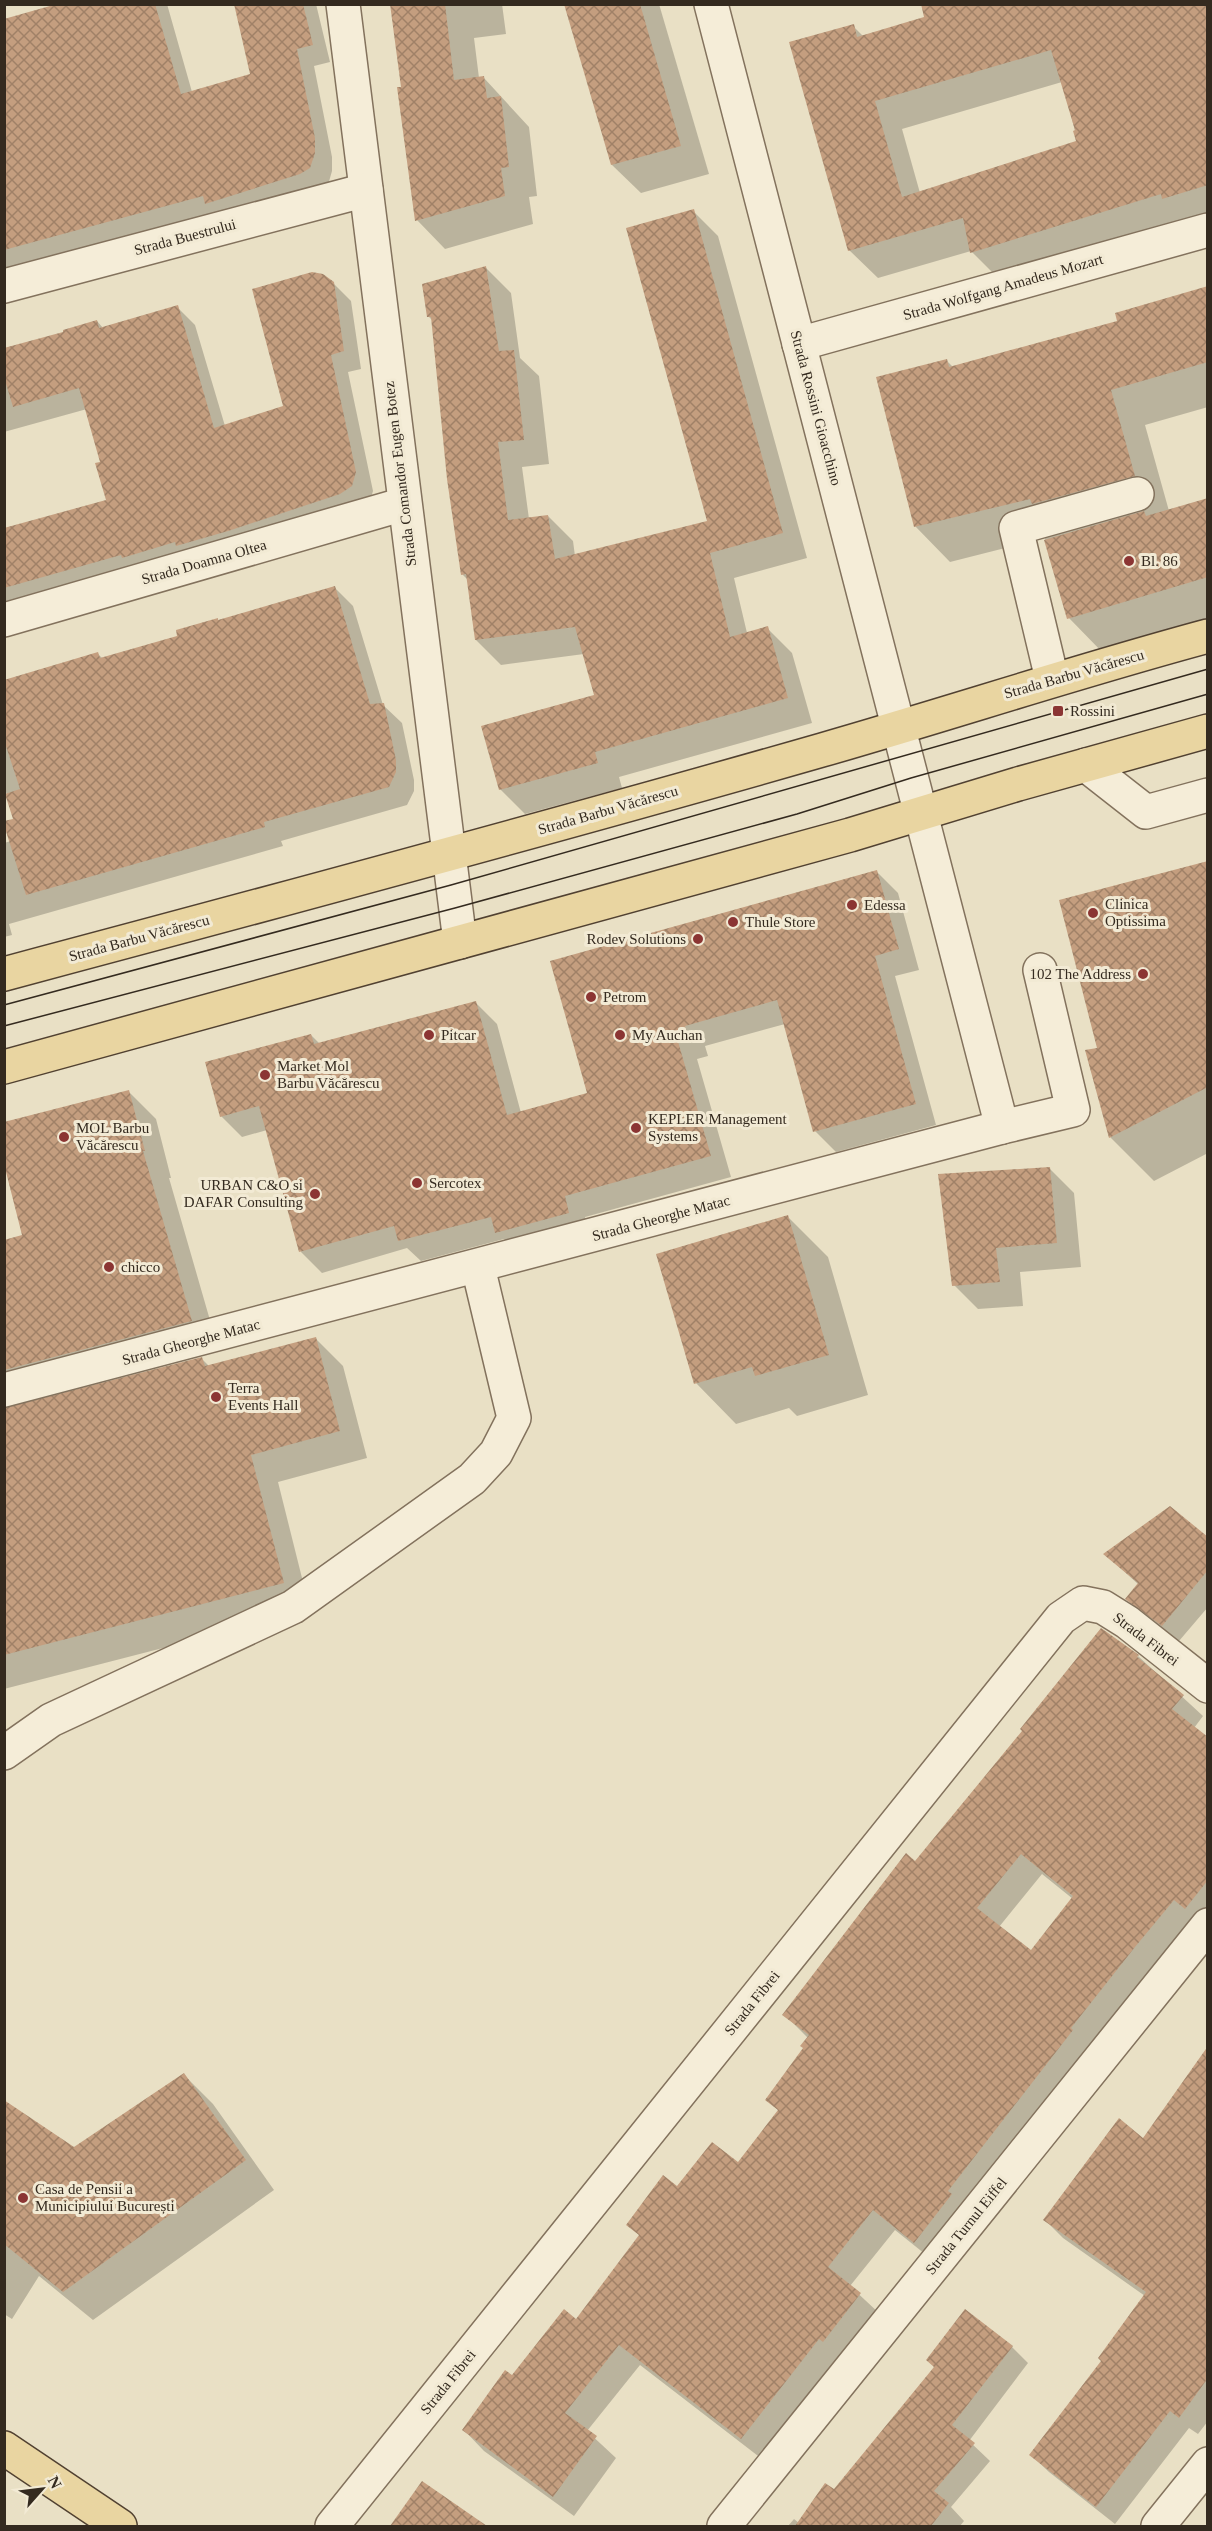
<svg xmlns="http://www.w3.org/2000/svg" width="1212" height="2531" font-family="Georgia,serif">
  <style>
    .shadow { fill: #0003; fill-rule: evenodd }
    .building { fill: url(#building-cross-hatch); fill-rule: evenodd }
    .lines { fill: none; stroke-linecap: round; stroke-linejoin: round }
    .minor-casing { stroke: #83725d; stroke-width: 36 }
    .major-casing { stroke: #514131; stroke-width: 36 }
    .minor { stroke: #f5edd8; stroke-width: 33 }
    .major { stroke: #e9d5a1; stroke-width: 33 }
    .tram { stroke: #342a1f; stroke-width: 1.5 }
    .poi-dot { fill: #8b3533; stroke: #f2ead4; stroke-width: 2 }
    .labels { text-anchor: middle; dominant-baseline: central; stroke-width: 6; stroke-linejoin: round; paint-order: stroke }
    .street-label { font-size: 15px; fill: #342a1f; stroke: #f2ead4 }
    .poi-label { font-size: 15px; fill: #342a1f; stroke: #f2ead4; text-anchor: start }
  </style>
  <defs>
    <pattern id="building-cross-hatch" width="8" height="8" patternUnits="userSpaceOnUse" patternTransform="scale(1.5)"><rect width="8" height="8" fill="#c49e7f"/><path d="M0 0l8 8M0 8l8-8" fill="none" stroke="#a08167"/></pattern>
  </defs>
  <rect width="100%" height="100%" fill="#e9e0c5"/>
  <!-- shadow -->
  <g class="shadow">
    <polygon points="59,4 167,4 192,92 252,75 235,4 316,4 330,62 314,66 332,157 332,171 328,185 4,272 4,21"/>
    <polygon points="392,4 502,4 506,34 474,38 479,78 484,78 529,127 537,196 529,197 533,224 445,249 417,220"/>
    <polygon points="565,4 659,4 709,174 641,193 612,165"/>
    <path d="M 1208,4 L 1208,221 L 1000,280 L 971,251 L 878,278 L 849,250 L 853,26 L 864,37 L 926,18 ZM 1062,82 L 1078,142 L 920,193 L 902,129 Z"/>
    <polygon points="693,211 718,236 807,558 734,578 747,633 767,628 792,653 812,723 619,777 622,788 525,814 500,789 596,696 584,654 501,665 476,640 468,580 462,574 433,321 429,317 486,268 511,293 520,358 539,376 549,464 522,467 529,519 548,516 573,541 575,556 709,522"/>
    <polygon points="333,283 351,301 361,369 348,372 373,491 369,504 4,610 4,529 107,501 102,463 87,409 4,432 4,350 65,333 97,321 103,328 177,307 195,325 225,426 285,407"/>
    <polygon points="1208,287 1208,407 1145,425 1169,511 1208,499 1208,625 1105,655 1069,618 1045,538 950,562 915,526 947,361 953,367 1119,322"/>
    <polygon points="335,588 353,606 383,705 402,723 414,780 414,791 407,805 281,841 283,846 9,924 12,935 4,937 4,843 11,841 14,820 4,785 4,681 98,654 102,658 179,637 219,622"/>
    <polygon points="1208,862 1208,1153 1154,1181 1110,1137 1099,1049"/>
    <polygon points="877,872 898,893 919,970 895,976 936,1125 836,1152 815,1131 785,1024 705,1046 708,1056 697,1059 731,1177 585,1217 589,1233 517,1253 504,1239 421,1261 407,1248 322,1273 301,1252 267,1130 242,1137 221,1116 311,1035 320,1044 476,1003 497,1024 521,1113 589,1094"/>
    <polygon points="129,1092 156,1119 171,1178 169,1178 218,1348 27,1399 15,1408 202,1359 209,1366 316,1339 343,1366 367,1458 278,1482 310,1610 4,1689 4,1241 24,1236"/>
    <polygon points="1049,1168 1074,1193 1081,1267 1020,1272 1023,1306 978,1309 954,1285"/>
    <polygon points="788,1217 828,1257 868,1395 797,1416 789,1408 736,1424 696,1383"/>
    <polygon points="1208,1539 1208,1607 1179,1641 1143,1615 1127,1598 1138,1584 1105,1554"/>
    <path d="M 1138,1656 L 1203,1716 L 1194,1728 L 1208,1739 L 1208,1927 L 935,2262 L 895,2230 L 850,2286 L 880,2314 L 762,2459 L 640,2365 L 587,2431 L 616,2458 L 574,2516 L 484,2451 L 464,2430 L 513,2377 L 577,2321 L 640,2236 L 628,2224 L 677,2188 L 738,2164 L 779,2111 L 767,2100 L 805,2048 L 808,2038 L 784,2014 L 916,1863 ZM 1042,1874 L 1073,1899 L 1031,1952 L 999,1927 Z"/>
    <polygon points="1208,2048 1208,2421 1198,2434 1189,2428 1115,2524 1049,2472 1031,2455 1103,2361 1145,2296 1063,2238 1045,2220 1144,2140"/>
    <polygon points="184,2075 213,2104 274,2190 93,2320 39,2276 12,2319 4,2314 4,2102 74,2149"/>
    <polygon points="1012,2347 1028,2363 969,2441 990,2461 951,2507 964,2521 960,2526 788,2526 794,2519 799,2523 834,2491"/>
    <polygon points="422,2483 484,2526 392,2526"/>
  </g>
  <!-- building -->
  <g class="building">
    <polygon points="57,4 155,4 181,94 250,74 234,4 303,4 313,45 297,49 315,138 315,153 310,168 300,174 205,204 203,196 4,250 4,19"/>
    <polygon points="390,4 445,4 454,80 484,76 487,98 501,96 509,167 501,168 505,196 415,221 397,87 401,87"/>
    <polygon points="564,4 640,4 681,146 611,165"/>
    <path d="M 921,4 L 1208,4 L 1208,185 L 1162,199 L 1161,194 L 970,253 L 963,218 L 848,251 L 789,42 L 854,24 L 857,37 L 924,17 ZM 1051,50 L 1075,130 L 1073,131 L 1076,141 L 902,197 L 875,101 Z"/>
    <polygon points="694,209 783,533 710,553 730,637 768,626 788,698 595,752 598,763 499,790 481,726 594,695 575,627 475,640 466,574 461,575 447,479 431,317 427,317 422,284 486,266 499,351 514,350 524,440 498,442 508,520 548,515 555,559 707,521 626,228"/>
    <polygon points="312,272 323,274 334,282 344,351 331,355 356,472 352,486 340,494 228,531 176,546 175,542 122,558 121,555 4,588 4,528 106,500 95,463 100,462 79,388 13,407 4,377 4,348 63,332 63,330 97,320 99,328 178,305 214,428 283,406 252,289"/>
    <polygon points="1208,286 1208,362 1111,390 1135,476 1032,504 1030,499 914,527 876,377 947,359 949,367 1117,321 1115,313"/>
    <polygon points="1208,498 1208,577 1067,619 1044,540 1144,511 1146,516"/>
    <polygon points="335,586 370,704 384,703 396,760 396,772 389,787 264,822 265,827 26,895 4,825 4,821 13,819 5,794 20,789 4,740 4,680 98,652 100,658 177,636 176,630 218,618 218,620"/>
    <polygon points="1208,861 1208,1087 1109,1138 1085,1050 1097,1048 1059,900"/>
    <polygon points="877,870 899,949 875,956 916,1104 813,1132 777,1000 685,1026 688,1035 677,1038 711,1156 565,1196 569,1213 495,1233 491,1217 398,1241 394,1226 299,1252 259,1106 220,1117 205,1062 311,1034 314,1044 476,1001 507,1115 587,1093 550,961"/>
    <polygon points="129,1090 145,1151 143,1151 192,1321 4,1370 4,1240 22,1235 4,1164 4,1122"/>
    <polygon points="1050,1167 1057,1243 996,1248 1000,1282 952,1286 938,1174"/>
    <polygon points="788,1215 829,1355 755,1376 752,1367 694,1384 656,1254"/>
    <polygon points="316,1337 340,1431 251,1455 284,1583 4,1655 4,1408 202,1357 205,1366"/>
    <polygon points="1170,1506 1208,1537 1208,1570 1162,1626 1125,1599 1138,1583 1103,1554"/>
    <path d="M 1101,1628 L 1139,1655 L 1137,1657 L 1184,1695 L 1172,1709 L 1208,1737 L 1208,1880 L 1185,1909 L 1174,1900 L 1135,1947 L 1071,2028 L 1073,2030 L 948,2191 L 952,2194 L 914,2243 L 873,2210 L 828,2267 L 861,2293 L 823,2342 L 819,2339 L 741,2439 L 619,2345 L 565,2413 L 597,2436 L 553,2497 L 462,2430 L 505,2370 L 512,2375 L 564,2309 L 576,2319 L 639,2235 L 626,2225 L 663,2175 L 677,2186 L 712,2142 L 738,2162 L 778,2110 L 765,2100 L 803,2048 L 800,2046 L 809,2035 L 782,2015 L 906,1853 L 915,1861 L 1022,1731 L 1020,1729 ZM 1021,1854 L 1073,1896 L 1031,1950 L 977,1908 Z"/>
    <polygon points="1208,2046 1208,2378 1179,2418 1170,2411 1096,2507 1029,2455 1101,2361 1098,2358 1146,2292 1043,2220 1119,2118 1143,2138"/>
    <polygon points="184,2073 246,2160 63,2292 4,2244 4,2100 74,2147"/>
    <polygon points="965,2309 1013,2346 952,2425 975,2443 934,2491 949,2503 931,2526 795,2526 825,2483 834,2489 934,2367 926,2360"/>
    <polygon points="422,2481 487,2526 390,2526"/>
  </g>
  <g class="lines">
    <!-- minor casing -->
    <g class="minor-casing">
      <g id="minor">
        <polyline points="343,4 460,942"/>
        <polyline points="711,4 1002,1127"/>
        <polyline points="4,286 366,190"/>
        <polyline points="799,344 1208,230"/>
        <polyline points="4,620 404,504"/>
        <polyline points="1052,679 1016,528 1137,494"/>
        <polyline points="1086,765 1146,812 1208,795"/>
        <polyline points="4,1390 1002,1127 1073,1110 1040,970"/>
        <polyline points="4,1753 51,1720 293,1607 472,1479 496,1453 514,1418 478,1267"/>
        <polyline points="332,2526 1061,1618 1083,1603 1103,1607 1127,1622 1208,1686"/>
        <polyline points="724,2526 1208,1925"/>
        <polyline points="1158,2526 1208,2464"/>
      </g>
    </g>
    <!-- major casing -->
    <g class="major-casing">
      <g id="major">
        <path d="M 4,974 C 278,901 550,828 822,750 C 951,713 1078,671 1208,636"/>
        <polyline points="4,1067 850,835 1018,784 1208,731"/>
        <polyline points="4,2448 120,2526"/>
      </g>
    </g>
    <!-- minor -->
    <use href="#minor" class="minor"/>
    <!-- major -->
    <use href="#major" class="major"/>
    <!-- tram -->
    <g class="tram">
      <polyline points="4,1005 451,885 1208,669"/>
      <polyline points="4,1026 455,908 797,814 911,778 1208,694"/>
    </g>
  </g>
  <!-- markers -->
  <g class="poi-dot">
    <circle cx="1129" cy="561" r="6"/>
    <rect x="1052" y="705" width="12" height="12" rx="3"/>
    <circle cx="852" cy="905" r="6"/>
    <circle cx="1093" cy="913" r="6"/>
    <circle cx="733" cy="922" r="6"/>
    <circle cx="698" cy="939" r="6"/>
    <circle cx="1143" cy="974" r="6"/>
    <circle cx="591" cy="997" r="6"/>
    <circle cx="429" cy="1035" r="6"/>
    <circle cx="620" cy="1035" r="6"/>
    <circle cx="265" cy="1075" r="6"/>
    <circle cx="636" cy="1128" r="6"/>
    <circle cx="64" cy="1137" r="6"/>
    <circle cx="417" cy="1183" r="6"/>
    <circle cx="315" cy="1194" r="6"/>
    <circle cx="109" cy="1267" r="6"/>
    <circle cx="216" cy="1397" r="6"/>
    <circle cx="23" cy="2198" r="6"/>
  </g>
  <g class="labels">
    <!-- street labels -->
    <g class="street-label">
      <text transform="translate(185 237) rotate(-15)">Strada Buestrului</text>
      <text transform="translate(1003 287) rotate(-16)">Strada Wolfgang Amadeus Mozart</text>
      <text transform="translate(816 408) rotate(75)">Strada Rossini Gioacchino</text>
      <text transform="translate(400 474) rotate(-97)">Strada Comandor Eugen Botez</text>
      <text transform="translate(204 562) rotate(-16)">Strada Doamna Oltea</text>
      <text transform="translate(1074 674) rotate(-16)">Strada Barbu Văcărescu</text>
      <text transform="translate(608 810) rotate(-16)">Strada Barbu Văcărescu</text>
      <text transform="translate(139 938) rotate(-15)">Strada Barbu Văcărescu</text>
      <text transform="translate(661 1218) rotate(-15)">Strada Gheorghe Matac</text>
      <text transform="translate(191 1342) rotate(-15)">Strada Gheorghe Matac</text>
      <text transform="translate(1146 1639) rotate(37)">Strada Fibrei</text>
      <text transform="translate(752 2003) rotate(-51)">Strada Fibrei</text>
      <text transform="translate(966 2226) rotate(-51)">Strada Turnul Eiffel</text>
      <text transform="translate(448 2382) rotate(-51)">Strada Fibrei</text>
    </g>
    <!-- poi labels -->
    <g class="poi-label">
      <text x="1141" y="561">Bl. 86</text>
      <text x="1070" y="711">Rossini</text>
      <text x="1105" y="904">Clinica<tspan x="1105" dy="17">Optissima</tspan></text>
      <text x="864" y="905">Edessa</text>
      <text x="745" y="922">Thule Store</text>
      <text x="686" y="939" text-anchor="end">Rodev Solutions</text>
      <text x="1131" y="974" text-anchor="end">102 The Address</text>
      <text x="603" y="997">Petrom</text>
      <text x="441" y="1035">Pitcar</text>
      <text x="632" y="1035">My Auchan</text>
      <text x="277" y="1066">Market Mol<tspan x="277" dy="17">Barbu Văcărescu</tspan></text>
      <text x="648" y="1119">KEPLER Management<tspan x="648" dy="17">Systems</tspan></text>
      <text x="76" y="1128">MOL Barbu<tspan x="76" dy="17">Văcărescu</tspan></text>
      <text x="429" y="1183">Sercotex</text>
      <text x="303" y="1185" text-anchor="end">URBAN C&amp;O si<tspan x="303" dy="17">DAFAR Consulting</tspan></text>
      <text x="121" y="1267">chicco</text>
      <text x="228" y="1388">Terra<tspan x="228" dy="17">Events Hall</tspan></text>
      <text x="35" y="2189">Casa de Pensii a<tspan x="35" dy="17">Municipiului București</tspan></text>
    </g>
  </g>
  <!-- border -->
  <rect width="1212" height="2531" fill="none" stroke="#342a1f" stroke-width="12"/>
  <!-- north arrow -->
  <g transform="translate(42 2489) rotate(62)" stroke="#f2ead4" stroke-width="4.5" paint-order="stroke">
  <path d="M0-4.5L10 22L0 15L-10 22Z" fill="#342a1f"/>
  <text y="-9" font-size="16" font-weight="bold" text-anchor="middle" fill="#342a1f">N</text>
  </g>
</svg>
